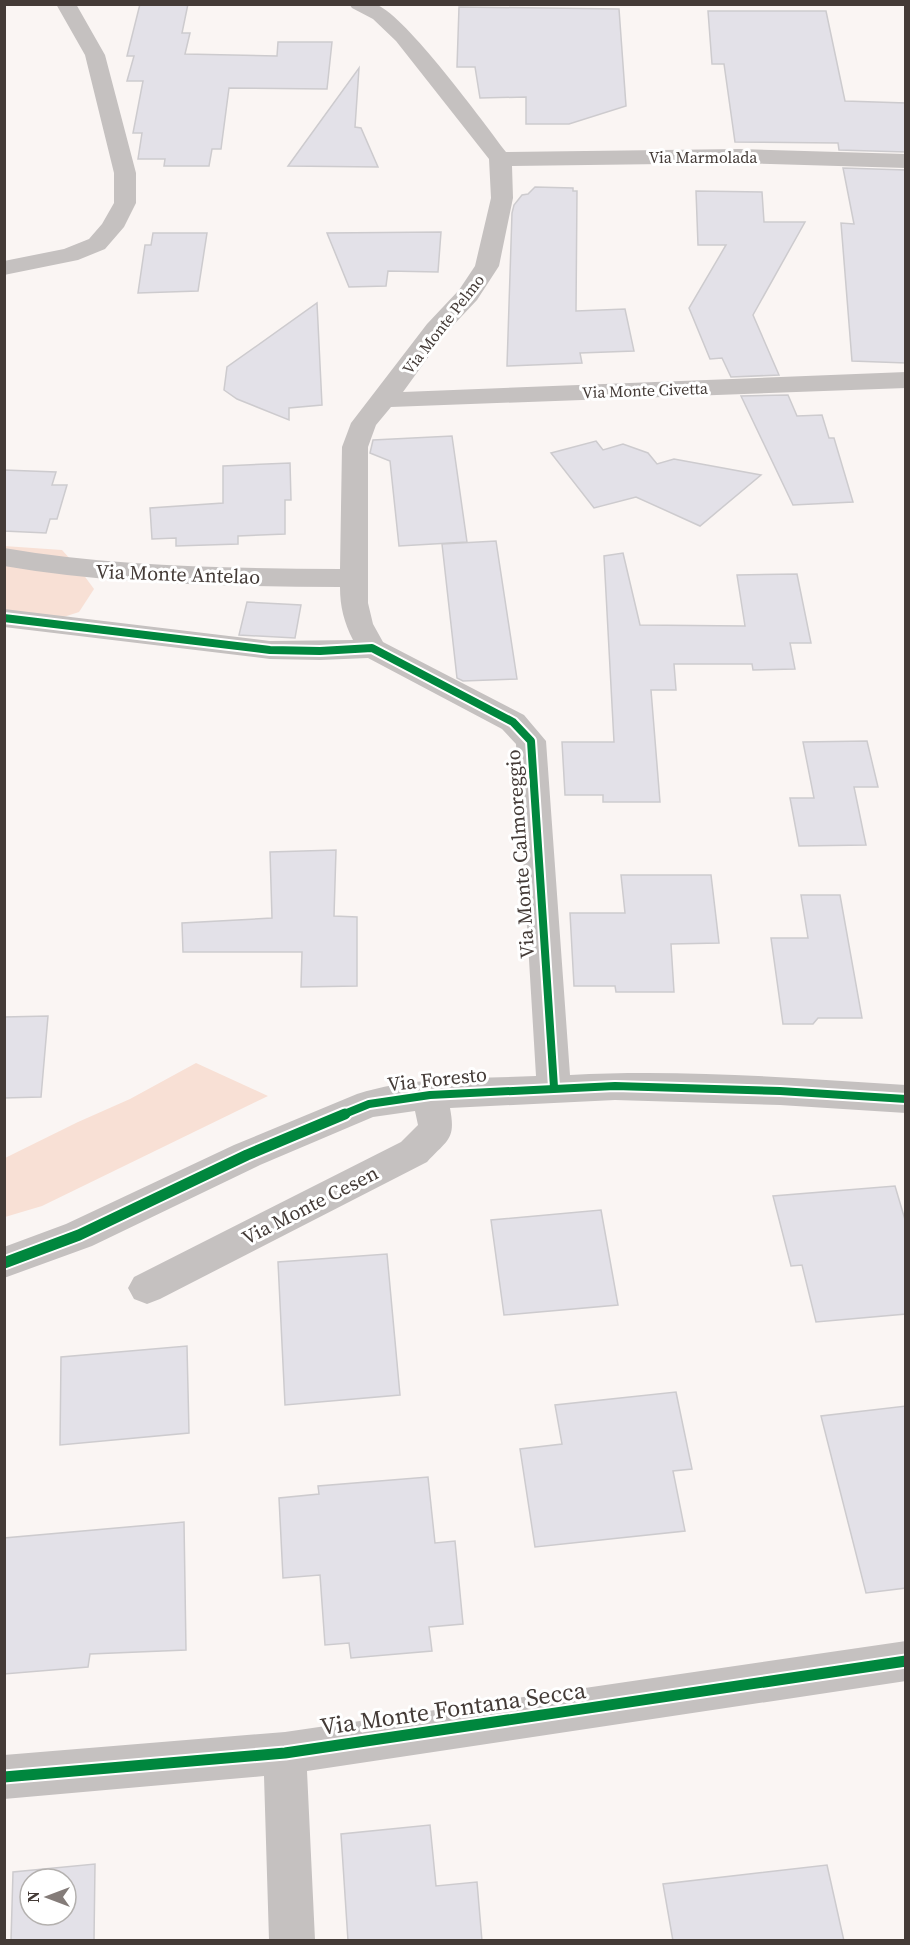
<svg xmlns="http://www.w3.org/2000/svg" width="910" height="1945" font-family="'Source Serif 4',serif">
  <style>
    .green { fill: #f8e0d5 }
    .building { fill: #e3e1e8; stroke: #cdcbce; stroke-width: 1.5; fill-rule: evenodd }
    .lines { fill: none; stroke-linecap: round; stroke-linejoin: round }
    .minor { fill: #c5c1c0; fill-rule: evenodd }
    .cycleway-far1-casing { stroke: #fff; stroke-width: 12 }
    .cycleway-casing { stroke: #fff; stroke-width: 15 }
    .cycleway-far1 { stroke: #00873e; stroke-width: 8 }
    .cycleway { stroke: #00873e; stroke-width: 11 }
    .labels { text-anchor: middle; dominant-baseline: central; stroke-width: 6; stroke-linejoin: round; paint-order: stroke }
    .far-street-label { font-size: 16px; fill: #443b37; stroke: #fff }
    .street-label { font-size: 20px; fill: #443b37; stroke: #fff }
    .near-street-label { font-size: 24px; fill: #443b37; stroke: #fff }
  </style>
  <rect width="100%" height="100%" fill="#faf5f3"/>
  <!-- green -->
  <g class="green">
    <polygon points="4,546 62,550 80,570 94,589 79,612 42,624 5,621"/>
    <polygon points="196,1063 268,1096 42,1206 5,1217 5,1158 78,1122 130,1099"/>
  </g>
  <!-- building -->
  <g class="building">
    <polygon points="140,4 188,4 182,33 190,33 185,54 277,56 278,42 332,42 327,89 229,88 221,149 212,149 209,166 164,166 165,159 138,159 142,133 133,133 143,81 127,81 134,56 127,56"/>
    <polygon points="459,7 619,9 626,106 569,124 526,124 526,97 480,98 475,67 457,67"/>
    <polygon points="708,11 826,11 845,101 906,103 906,152 839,150 838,143 735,142 724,64 712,64"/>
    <polygon points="359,68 355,127 361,128 378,167 288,166"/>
    <polygon points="843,168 906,170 906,363 852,361 841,223 854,224"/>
    <polygon points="535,187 573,188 573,191 577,191 576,311 625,309 634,351 580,353 582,363 507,366 512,213 514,205 522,195 528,194"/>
    <polygon points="696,191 762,192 764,222 805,222 753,315 779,375 731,377 722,358 710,359 689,308 726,245 698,245"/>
    <polygon points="441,232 438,272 388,271 386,286 349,287 327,233"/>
    <polygon points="153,233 207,233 198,291 138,293 145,245 151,245"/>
    <polygon points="317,303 322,405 289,408 289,420 237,399 224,390 227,367"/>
    <polygon points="788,395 797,416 822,415 829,438 834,438 853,502 793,505 741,396"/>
    <polygon points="452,436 467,542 399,546 390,461 370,453 373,440"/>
    <polygon points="596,441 603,450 623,444 648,453 657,464 674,459 761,475 700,526 636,497 594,508 551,453"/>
    <polygon points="290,463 291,500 285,500 285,534 238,536 238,544 176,546 176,538 152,539 150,508 223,503 223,466"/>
    <polygon points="4,470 56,472 52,485 67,485 57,519 50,519 46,533 4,531"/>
    <polygon points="496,541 517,679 463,681 457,678 442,544"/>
    <polygon points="623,553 640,625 745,626 737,575 797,574 811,643 790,643 795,669 753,670 752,664 674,664 676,690 651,690 660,802 603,802 603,795 565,795 562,742 614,742 604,556"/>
    <polygon points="247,602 301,605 295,638 239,635"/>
    <polygon points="867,741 878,787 854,787 866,845 799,846 790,798 814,798 803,742"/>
    <polygon points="336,850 334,916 357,917 357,986 301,987 302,952 183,952 182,923 272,918 270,852"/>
    <polygon points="621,875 711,875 719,943 671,944 674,992 616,992 615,986 574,986 570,913 625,913"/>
    <polygon points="801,895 840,895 862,1018 818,1018 813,1024 783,1024 771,938 808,938"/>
    <polygon points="48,1016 41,1097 4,1098 4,1017"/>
    <polygon points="895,1186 906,1223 906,1314 816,1322 802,1265 791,1266 773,1196"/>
    <polygon points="601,1210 618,1305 504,1315 491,1220"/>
    <polygon points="387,1254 400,1395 285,1405 278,1262"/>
    <polygon points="187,1346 189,1433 60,1445 61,1357"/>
    <polygon points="676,1392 692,1469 673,1471 685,1531 535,1547 520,1449 562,1444 555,1405"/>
    <polygon points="906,1406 906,1588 866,1593 821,1416"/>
    <polygon points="428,1477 435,1543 455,1541 463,1624 429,1627 432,1651 351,1658 349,1643 325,1645 320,1575 283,1578 279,1498 319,1494 318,1486"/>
    <polygon points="184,1522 186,1650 90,1654 88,1667 4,1674 4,1538"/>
    <polygon points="430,1825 436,1886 477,1882 482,1941 348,1941 341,1834"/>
    <path d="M 95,1864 L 94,1941 L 11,1941 L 13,1872 ZM 30,1879 L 66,1879 L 66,1915 L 30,1915 Z"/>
    <polygon points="827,1865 844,1941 673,1941 663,1884"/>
  </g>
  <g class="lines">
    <!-- minor -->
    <g class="minor">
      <polygon points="56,4 76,4 105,55 136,173 136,203 124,227 105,249 78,260 4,275 4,261 64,249 89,239 102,224 114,203 114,173 85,55"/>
      <path d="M 349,4 C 358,4 369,3 377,5 C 406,16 484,123 506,152 L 740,149 L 906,154 L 906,168 L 740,163 L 512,166 L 513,198 L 499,266 L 477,300 L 445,334 L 403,392 L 906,372 L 906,388 L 391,407 L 376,425 L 368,447 L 368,603 L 373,624 L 383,642 L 524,715 L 546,741 L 570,1075 C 682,1069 794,1078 906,1085 L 906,1113 L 780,1105 L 615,1100 L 450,1108 C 456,1140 448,1139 427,1162 L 160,1299 L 147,1304 L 134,1299 L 128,1288 L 134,1277 L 401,1142 L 418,1125 L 415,1111 L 373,1117 L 260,1165 L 92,1246 L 4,1278 L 4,1247 L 66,1224 L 234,1145 L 357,1094 C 413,1076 478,1079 536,1076 L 516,744 L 502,729 L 368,658 L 320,660 L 270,659 L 4,627 L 4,609 L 270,641 L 353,640 C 344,622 340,607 340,587 C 227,586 116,585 4,566 L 4,548 C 116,567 228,568 340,569 L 342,447 L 351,423 L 427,324 L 459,290 L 475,266 L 491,198 L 489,159 L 396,41 L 373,19 L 352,8 Z"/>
      <polygon points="906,1641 906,1681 307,1771 315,1940 269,1940 264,1776 4,1799 4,1755 285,1732"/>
    </g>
    <!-- cycleway-far1 casing -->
    <g class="cycleway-far1-casing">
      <g id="cycleway-far1">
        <polyline points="4,618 270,650 320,651 372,648 513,722 531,741 554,1087"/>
        <polyline points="342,1115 369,1104 430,1095 615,1086 780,1091 906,1099"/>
      </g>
    </g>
    <!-- cycleway casing -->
    <g class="cycleway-casing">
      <g id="cycleway">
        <polyline points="4,1263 79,1235 247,1155 345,1114"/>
        <polyline points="4,1777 285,1753 906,1661"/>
      </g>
    </g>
    <!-- cycleway-far1 -->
    <use href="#cycleway-far1" class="cycleway-far1"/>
    <!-- cycleway -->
    <use href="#cycleway" class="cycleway"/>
  </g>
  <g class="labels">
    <!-- far-street labels -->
    <g class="far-street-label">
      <text x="703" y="157">Via Marmolada</text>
      <text transform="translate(443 324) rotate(-52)">Via Monte Pelmo</text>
      <text transform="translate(645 390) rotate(-2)">Via Monte Civetta</text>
    </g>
    <!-- street labels -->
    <g class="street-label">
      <text transform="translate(178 574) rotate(2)">Via Monte Antelao</text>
      <text transform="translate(520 854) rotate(-94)">Via Monte Calmoreggio</text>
      <text transform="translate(437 1079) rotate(-6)">Via Foresto</text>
      <text transform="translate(310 1205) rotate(-27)">Via Monte Cesen</text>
    </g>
    <!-- near-street labels -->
    <g class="near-street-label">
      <text transform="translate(453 1708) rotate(-8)">Via Monte Fontana Secca</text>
    </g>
  </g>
  <!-- border -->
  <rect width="910" height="1945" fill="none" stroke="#443b37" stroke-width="12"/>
  <!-- north arrow -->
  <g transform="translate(48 1897) rotate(270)"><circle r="28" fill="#ffffff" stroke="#b4b1af" stroke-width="1.5"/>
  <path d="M0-4.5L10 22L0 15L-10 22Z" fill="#847c79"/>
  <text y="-9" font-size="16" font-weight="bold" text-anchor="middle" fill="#443b37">N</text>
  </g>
</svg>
